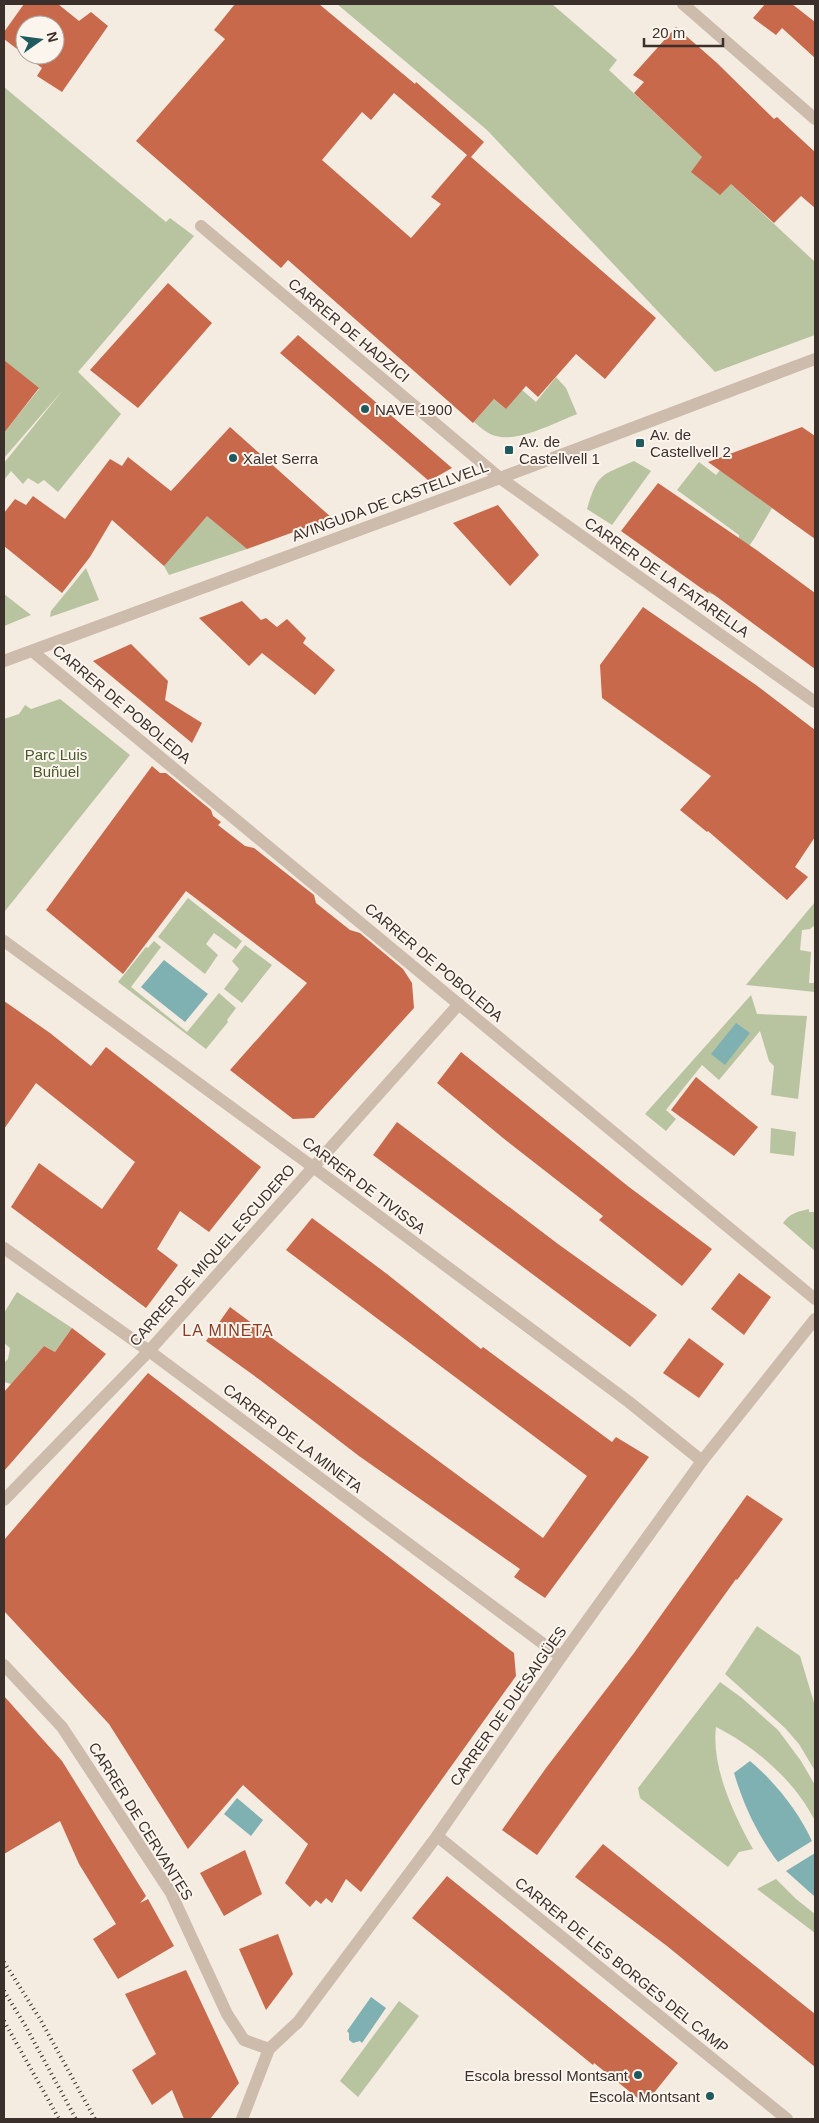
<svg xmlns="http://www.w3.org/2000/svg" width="819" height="2123" font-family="Arial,sans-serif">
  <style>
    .green { fill: #b8c4a0 }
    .water { fill: #7fb0b2 }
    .building { fill: #c8694b; fill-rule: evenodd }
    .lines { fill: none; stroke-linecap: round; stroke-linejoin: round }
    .minor { stroke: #cdbbac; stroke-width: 12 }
    .rail { stroke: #3b302b; stroke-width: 4; stroke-dasharray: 1 4; stroke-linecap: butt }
    .poi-dot { fill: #1f5a5e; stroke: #fbf5ee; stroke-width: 2 }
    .labels { text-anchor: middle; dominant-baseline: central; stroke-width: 4; stroke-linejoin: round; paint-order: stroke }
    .street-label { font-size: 15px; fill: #3b302b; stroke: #fbf5ee }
    .poi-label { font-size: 15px; fill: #3b302b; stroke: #fbf5ee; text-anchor: start }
    .park-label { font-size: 15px; fill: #4a5a2e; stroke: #fbf5ee }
    .neighbourhood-label { font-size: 16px; letter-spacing: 1px; fill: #8c3b22; stroke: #fbf5ee }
  </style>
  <rect width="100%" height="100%" fill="#f4ebe1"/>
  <!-- green -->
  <g class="green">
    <polygon points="337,4 552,4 617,60 609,70 702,157 692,172 731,184 815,262 815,335 715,372 487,130"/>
    <polygon points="4,87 166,222 170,218 194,236 78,372 121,414 58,492 44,480 38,484 28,478 23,484 11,471 4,480 4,463 63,390 4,458 4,433 39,389 4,360"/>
    <path d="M 556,377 L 566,388 L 577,414 C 557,422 522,440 501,437 C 490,436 482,429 474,422 L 494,399 L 506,409 L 522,390 L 536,402 Z"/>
    <path d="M 634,461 L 651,471 L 612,525 L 587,509 C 598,472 601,476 634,461 Z"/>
    <polygon points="699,462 716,475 720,470 772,508 754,539 715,595 708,593 739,539 739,535 677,490"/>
    <polygon points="198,508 247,549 169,575 164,566"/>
    <polygon points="86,568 99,600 50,617 51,611"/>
    <polygon points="4,594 31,615 4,626"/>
    <polygon points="60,699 130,755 5,911 4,909 4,719 19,714 25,705 31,709"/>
    <polygon points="188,898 242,941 236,949 214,933 206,944 218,955 205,974 158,937"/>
    <polygon points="815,902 815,925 810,929 802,930 800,950 811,952 809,983 815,983 815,992 746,985"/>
    <polygon points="154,941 161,947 131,987 187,1032 219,993 236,1008 227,1020 228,1022 206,1049 118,982 146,947 148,948"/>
    <polygon points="245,945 272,965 242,1003 224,989 239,969 232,961"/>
    <polygon points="751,995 757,1014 807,1016 798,1099 771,1095 774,1066 769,1061 760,1031 719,1080 702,1065 666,1110 676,1119 666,1131 645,1114"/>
    <polygon points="771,1128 796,1132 794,1156 770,1153"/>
    <path d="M 809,1209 L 809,1212 L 815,1212 L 815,1251 L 783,1223 C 790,1213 797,1212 809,1209 Z"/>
    <polygon points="17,1292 72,1328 55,1352 44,1346 11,1384 4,1382 4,1363 8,1359 10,1348 4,1343 4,1313"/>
    <polygon points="757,1626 800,1656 815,1706 815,1771 799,1744 785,1728 725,1674"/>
    <path d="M 720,1682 L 742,1698 L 778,1730 L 801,1761 L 815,1785 L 815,1821 C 795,1781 756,1747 716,1727 C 711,1767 734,1815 753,1849 L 739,1852 L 728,1867 L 640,1798 L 638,1788 Z"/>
    <polygon points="776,1879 796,1899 815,1914 815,1933 757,1889"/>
    <polygon points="399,2001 419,2016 358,2097 340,2081"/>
  </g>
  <!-- water -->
  <g class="water">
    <polygon points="164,960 208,994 185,1022 141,987"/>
    <polygon points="736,1023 750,1033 725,1065 711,1054"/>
    <path d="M 750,1761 C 776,1783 798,1811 812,1841 L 778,1862 C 757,1834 744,1806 734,1773 Z"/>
    <polygon points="237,1798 263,1820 251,1836 224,1814"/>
    <polygon points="815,1853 815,1895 814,1896 786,1871"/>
    <polygon points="371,1997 386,2008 362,2043 360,2041 353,2043 349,2040 349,2033 347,2031"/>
  </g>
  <!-- building -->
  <g class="building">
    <path d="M 24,4 L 58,4 L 79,21 L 91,12 L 108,26 L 62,92 L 37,76 L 42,68 L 4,39 L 4,32 ZM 25,25 L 55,25 L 55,55 L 25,55 Z"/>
    <path d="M 235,4 L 319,4 L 415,84 L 416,82 L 484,142 L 471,157 L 656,318 L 605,379 L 576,354 L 538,397 L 526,386 L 506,409 L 494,399 L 473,423 L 288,260 L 281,268 L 136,141 L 225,39 L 214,30 ZM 394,93 L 467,155 L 431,197 L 441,204 L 411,238 L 322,160 L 362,112 L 371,120 Z"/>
    <polygon points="765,4 792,4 815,22 815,58 782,28 776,35 753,18"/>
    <polygon points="676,27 717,63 774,119 777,117 815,152 815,208 801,196 774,223 731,184 720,195 691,172 702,157 634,93 644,82 633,75"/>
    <polygon points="168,283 212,323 138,408 90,370"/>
    <polygon points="298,335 452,468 429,481 280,353"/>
    <polygon points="4,360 39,388 4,433"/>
    <polygon points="230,427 332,518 247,549 207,516 164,566 112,520 90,557 62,593 4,546 4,513 15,499 26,505 33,496 65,519 110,459 122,466 128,457 171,491"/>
    <polygon points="802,427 815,436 815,539 708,462"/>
    <polygon points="658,483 758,551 815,593 815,669 709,591 708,593 621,531"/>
    <polygon points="498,505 539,555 510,586 453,523"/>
    <polygon points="242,601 261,620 266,618 277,627 287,619 306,638 303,643 335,670 315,695 262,653 249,666 199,618"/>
    <polygon points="643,607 756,685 815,730 815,837 795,867 808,877 787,900 708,831 707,832 680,810 711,776 602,698 600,665"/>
    <polygon points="131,644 168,681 165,700 202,723 192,743 93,661"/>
    <polygon points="152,766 160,773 166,773 211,810 213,816 221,822 218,825 245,846 254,848 314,895 316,903 350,930 360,933 403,969 412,983 414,1008 314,1118 293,1119 230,1070 307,983 186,891 123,974 46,910"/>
    <polygon points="4,1001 50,1033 91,1066 106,1047 261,1167 209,1232 180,1211 157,1249 178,1265 146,1308 11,1207 39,1163 102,1209 135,1162 36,1083 4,1129"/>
    <polygon points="461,1052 629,1187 712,1249 682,1286 599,1220 603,1216 503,1138 437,1083"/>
    <polygon points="696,1077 758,1127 734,1156 671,1110"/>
    <polygon points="397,1122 558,1244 657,1315 630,1347 373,1155"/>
    <polygon points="312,1218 387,1274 481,1349 483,1347 612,1442 616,1437 649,1457 545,1598 514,1577 520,1569 359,1456 260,1380 206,1341 230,1307 543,1538 587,1476 286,1250"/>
    <polygon points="739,1273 771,1297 744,1335 711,1309"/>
    <polygon points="72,1328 106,1354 4,1471 4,1392 44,1346 55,1352"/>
    <polygon points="689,1338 724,1364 699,1398 663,1373"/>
    <polygon points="148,1373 514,1653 516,1676 361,1892 346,1879 332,1903 326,1898 321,1904 316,1900 310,1907 285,1883 308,1844 243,1785 188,1849 109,1724 4,1611 4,1540"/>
    <polygon points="747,1495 783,1519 737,1580 736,1579 537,1855 502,1830 546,1768 634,1653"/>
    <polygon points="4,1696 62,1761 146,1896 140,1903 148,1899 174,1946 118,1979 93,1939 116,1924 79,1864 60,1821 4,1854"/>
    <polygon points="603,1844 815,2014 815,2067 667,1946 575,1877"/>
    <polygon points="245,1850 262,1894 224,1916 200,1873"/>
    <polygon points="447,1876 678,2063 645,2104 594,2063 593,2065 412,1918"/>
    <polygon points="278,1934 293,1974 266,2010 239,1949"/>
    <polygon points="186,1970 239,2083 210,2119 184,2119 172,2090 152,2105 132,2070 156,2054 125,1994"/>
  </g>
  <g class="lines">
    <!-- minor -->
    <g class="minor">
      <polyline points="683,4 815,119"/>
      <polyline points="201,226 500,478 815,702"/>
      <polyline points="32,651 815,1299"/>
      <polyline points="4,661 500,478 815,359"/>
      <polyline points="4,941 313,1167 629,1402 702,1461"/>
      <polyline points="4,1248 149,1351 561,1657"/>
      <polyline points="4,1500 149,1351 459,1004"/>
      <polyline points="4,1665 62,1727 171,1893 227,2014 244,2040 269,2049"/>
      <polyline points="437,1836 787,2119"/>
      <polyline points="242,2119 269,2049 298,2022 437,1836 561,1657 702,1461 815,1319"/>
    </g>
    <!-- rail -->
    <g class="rail">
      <polyline points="4,1962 40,2019 95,2119"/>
      <polyline points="4,1991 26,2027 76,2119"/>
      <polyline points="4,2021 59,2119"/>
    </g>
  </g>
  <!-- markers -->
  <g class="poi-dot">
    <circle cx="365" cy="409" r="5"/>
    <rect x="635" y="438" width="10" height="10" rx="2.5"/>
    <rect x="504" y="445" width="10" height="10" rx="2.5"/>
    <circle cx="233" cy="458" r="5"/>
    <circle cx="638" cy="2075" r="5"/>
    <circle cx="710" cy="2096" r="5"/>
  </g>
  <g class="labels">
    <!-- street labels -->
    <g class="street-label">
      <text transform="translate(349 330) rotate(40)">CARRER DE HADZICI</text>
      <text transform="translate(390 501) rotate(-20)">AVINGUDA DE CASTELLVELL</text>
      <text transform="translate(667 577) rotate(35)">CARRER DE LA FATARELLA</text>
      <text transform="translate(122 704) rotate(40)">CARRER DE POBOLEDA</text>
      <text transform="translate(434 962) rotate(40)">CARRER DE POBOLEDA</text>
      <text transform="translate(364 1185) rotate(37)">CARRER DE TIVISSA</text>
      <text transform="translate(212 1255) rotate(-48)">CARRER DE MIQUEL ESCUDERO</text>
      <text transform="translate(293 1438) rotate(37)">CARRER DE LA MINETA</text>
      <text transform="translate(508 1706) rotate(-55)">CARRER DE DUESAIGÜES</text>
      <text transform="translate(141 1821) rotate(58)">CARRER DE CERVANTES</text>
      <text transform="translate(622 1965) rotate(39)">CARRER DE LES BORGES DEL CAMP</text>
    </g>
    <!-- poi labels -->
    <g class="poi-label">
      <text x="375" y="409">NAVE 1900</text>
      <text x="650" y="434">Av. de<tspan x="650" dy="17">Castellvell 2</tspan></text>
      <text x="519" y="441">Av. de<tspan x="519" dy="17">Castellvell 1</tspan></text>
      <text x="243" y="458">Xalet Serra</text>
      <text x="628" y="2075" text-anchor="end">Escola bressol Montsant</text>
      <text x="700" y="2096" text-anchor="end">Escola Montsant</text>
    </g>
    <!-- park labels -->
    <g class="park-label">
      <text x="56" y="754">Parc Luis<tspan x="56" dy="17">Buñuel</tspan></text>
    </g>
    <!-- neighbourhood labels -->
    <g class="neighbourhood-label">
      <text x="228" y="1330">LA MINETA</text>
    </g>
  </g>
  <!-- border -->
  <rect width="819" height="2123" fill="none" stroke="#3b302b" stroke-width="10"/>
  <!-- north arrow -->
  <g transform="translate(40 40) rotate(76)"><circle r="24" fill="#fbf5ee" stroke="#aea6a0"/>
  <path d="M0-4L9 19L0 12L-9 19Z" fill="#1f5a5e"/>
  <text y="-8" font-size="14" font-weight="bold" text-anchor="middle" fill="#3b302b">N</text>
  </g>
  <!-- scale -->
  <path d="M644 38v8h79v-8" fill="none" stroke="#3b302b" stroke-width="2.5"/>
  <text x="652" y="38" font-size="15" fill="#3b302b" stroke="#fbf5ee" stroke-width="4" paint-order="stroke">20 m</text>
</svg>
